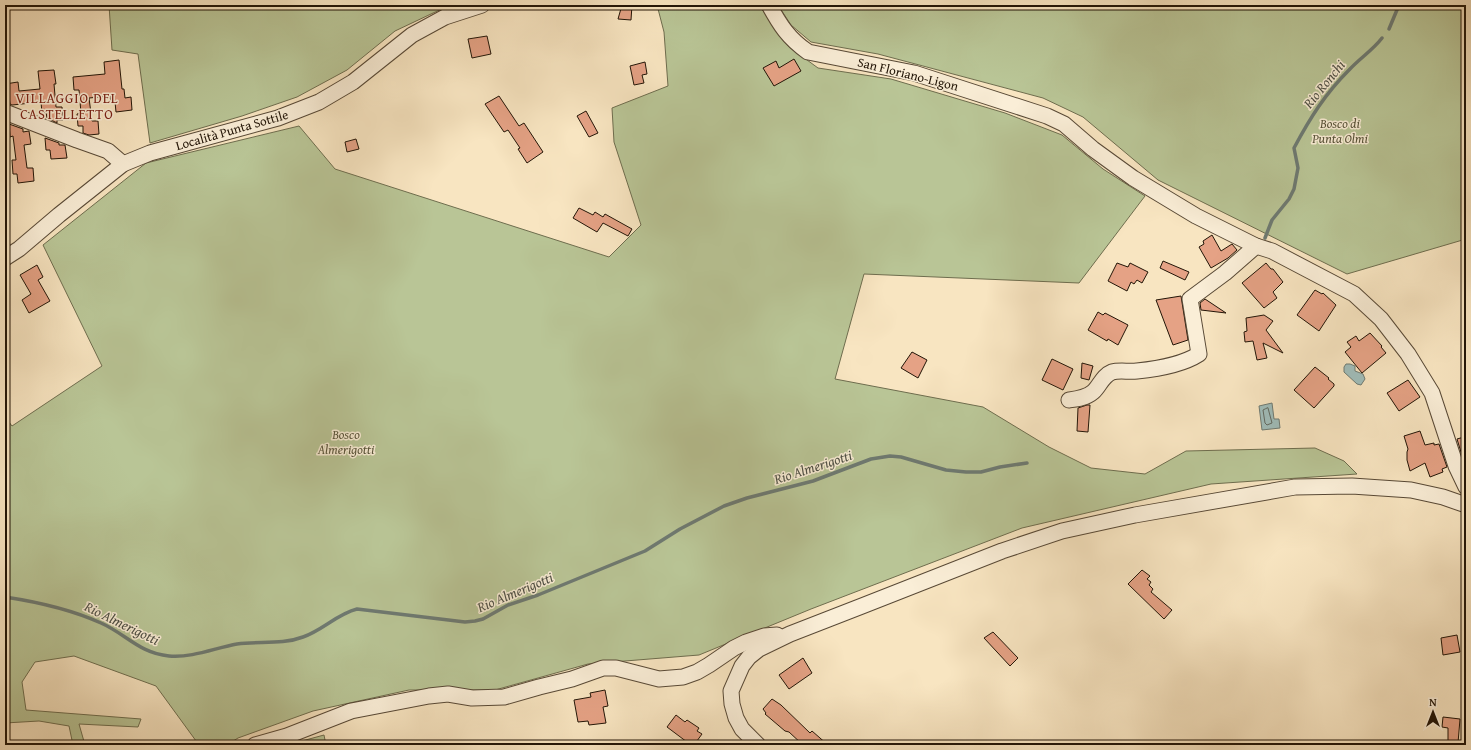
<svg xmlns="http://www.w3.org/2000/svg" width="1471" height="750" font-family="'Gentium Book Plus',serif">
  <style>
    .green { fill: #b9c596; stroke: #6e6d4e }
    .water { fill: #a0bdba; stroke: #6e7a72 }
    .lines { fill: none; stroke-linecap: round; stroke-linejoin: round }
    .shore { stroke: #616960; stroke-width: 1 }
    .stream { stroke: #6e7a72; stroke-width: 3.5 }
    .building { fill: #e5a285; stroke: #221507 }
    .minor-casing { stroke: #584936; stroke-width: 17 }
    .minor { stroke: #faeed7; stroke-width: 15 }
    .labels { text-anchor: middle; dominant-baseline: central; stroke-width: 3; stroke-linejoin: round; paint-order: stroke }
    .street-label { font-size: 13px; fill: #221507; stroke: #faeed7 }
    .park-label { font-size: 13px; font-style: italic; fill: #575339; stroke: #faeed7 }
    .water-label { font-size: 14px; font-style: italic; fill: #4e5046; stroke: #faeed7 }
    .neighbourhood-label { font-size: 14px; letter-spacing: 1px; fill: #7a1f14; stroke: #faeed7 }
  </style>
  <rect width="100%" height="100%" fill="#f8e5c1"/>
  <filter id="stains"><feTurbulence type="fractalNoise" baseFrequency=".005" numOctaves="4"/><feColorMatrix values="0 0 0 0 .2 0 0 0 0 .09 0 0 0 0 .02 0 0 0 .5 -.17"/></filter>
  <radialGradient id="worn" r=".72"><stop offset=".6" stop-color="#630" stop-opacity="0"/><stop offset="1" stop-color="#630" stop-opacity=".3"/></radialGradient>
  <!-- green -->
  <g class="green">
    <polygon points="109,5 450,5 395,31 347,70 297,97 242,116 150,143 138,54 112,50"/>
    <polygon points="657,5 759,5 788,46 818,68 891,79 1005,113 1062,135 1103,169 1145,196 1079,283 864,274 835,379 983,407 1049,447 1091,468 1145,474 1186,451 1315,448 1344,461 1357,474 1211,484 1022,528 811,609 699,655 588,664 495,690 409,690 313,711 238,738 227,745 199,745 156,686 74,656 35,662 22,682 26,710 141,719 138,727 79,724 85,745 73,745 69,726 39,721 5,723 5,417 12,426 102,366 43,245 146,163 299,126 335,169 609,257 641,225 614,142 612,108 668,86 664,32"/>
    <polygon points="778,5 1466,5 1466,239 1347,274 1158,180 1083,117 1043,98 878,54 811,42 791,25"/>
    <polygon points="324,735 326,745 287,745"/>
  </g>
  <!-- water -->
  <g class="water">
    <polygon points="1346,364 1350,364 1355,366 1355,371 1363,374 1365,379 1361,385 1357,384 1344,372 1344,367"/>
    <polygon points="1272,403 1274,419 1279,419 1280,428 1262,430 1259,406"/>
  </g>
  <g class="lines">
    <!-- shore -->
    <polygon class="shore" points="1268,408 1272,423 1267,425 1265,423 1263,410 1265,409"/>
    <!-- stream -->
    <g class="stream">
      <polyline points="1389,29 1399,5"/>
      <path d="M 1265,238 L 1272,220 L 1289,199 L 1294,189 L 1298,168 L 1294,148 C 1310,118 1325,94 1349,70 C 1360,58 1373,50 1382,38"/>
      <path d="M 5,597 C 38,602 70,609 101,623 C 126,634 139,653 169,656 C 192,658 215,648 237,644 C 260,641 282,645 303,637 C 323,630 337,614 357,609 L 465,622 L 475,621 L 483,619 L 508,605 L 538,595 L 645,551 L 680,529 L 724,506 L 747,498 L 813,481 L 871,459 L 890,456 L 901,457 L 946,470 L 966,472 L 981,472 L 1000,467 L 1027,463"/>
    </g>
  </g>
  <!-- building -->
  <g class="building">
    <polygon points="622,5 632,5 631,20 618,19"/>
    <polygon points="487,36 491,54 472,58 468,39"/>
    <polygon points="794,59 801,71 774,86 763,68 776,61 779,68"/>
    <polygon points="119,60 122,89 124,89 125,98 131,97 132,110 116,112 115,102 111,103 110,96 89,98 92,121 98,121 99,134 89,135 83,133 83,126 78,126 77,114 81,113 79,90 74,90 73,77 105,74 104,62"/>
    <polygon points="645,62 647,74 642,75 644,83 634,85 630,66"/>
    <polygon points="54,70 56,84 54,84 56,107 62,107 63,120 57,120 57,123 47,118 46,112 42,113 41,102 12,105 10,104 9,96 5,96 5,84 18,82 19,91 40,89 38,71"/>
    <polygon points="499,96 519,126 524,123 543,152 527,163 518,149 520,148 508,130 504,132 485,104"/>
    <polygon points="586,111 598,133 589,137 577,116"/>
    <polygon points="9,124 23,129 23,132 29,131 31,144 24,145 27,168 33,168 34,181 18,183 17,174 13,174 12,160 16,160 13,136 10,137"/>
    <polygon points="45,138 59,143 59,145 65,145 67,158 51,159 50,150 46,150"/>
    <polygon points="356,139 359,149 347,152 345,142"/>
    <polygon points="579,208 593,215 595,212 603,217 605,214 632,229 628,236 603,223 597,232 573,218"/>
    <polygon points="1212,235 1221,251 1232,244 1237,250 1228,258 1211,268 1199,247 1204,244 1203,241"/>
    <polygon points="1163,261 1189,272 1185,280 1160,268"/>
    <polygon points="1117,263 1128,267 1130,263 1148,272 1142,283 1137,280 1134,284 1131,282 1127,291 1108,281"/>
    <polygon points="1266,263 1271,269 1273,269 1283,282 1273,292 1277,298 1264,308 1242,283"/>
    <polygon points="37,265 43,277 38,280 50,301 29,313 22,300 31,294 20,275"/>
    <polygon points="1315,290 1322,294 1323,293 1336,305 1319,331 1297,315"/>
    <polygon points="1181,296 1188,340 1173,345 1156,300"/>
    <polygon points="1205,299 1226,313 1201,310 1200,303"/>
    <polygon points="1098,312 1103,315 1105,313 1128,325 1118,345 1108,339 1107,341 1088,330"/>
    <polygon points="1264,315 1273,321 1266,330 1283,353 1263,343 1267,358 1257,360 1253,341 1245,342 1244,332 1247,331 1246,318"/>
    <polygon points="1370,333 1382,346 1381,347 1386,353 1362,373 1345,352 1351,347 1347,342 1356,336 1359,341"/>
    <polygon points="912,352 927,360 918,378 901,368"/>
    <polygon points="1052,359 1073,369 1063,390 1042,380"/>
    <polygon points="1082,363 1093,366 1089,380 1081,378"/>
    <polygon points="1315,367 1329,378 1328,379 1334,384 1334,386 1314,408 1294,390"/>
    <polygon points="1408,380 1420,397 1399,411 1387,393"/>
    <polygon points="1087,405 1090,405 1088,432 1077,431 1078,408"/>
    <polygon points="1420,431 1425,445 1434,443 1434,445 1439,444 1447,467 1442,469 1443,472 1430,477 1425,463 1410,471 1407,460 1407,452 1408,449 1404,436"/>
    <polygon points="1464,437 1466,442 1466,461 1464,462 1457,439"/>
    <polygon points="1142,570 1150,576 1147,579 1151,582 1149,585 1153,589 1151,592 1172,610 1164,619 1128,584"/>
    <polygon points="993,632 1018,658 1010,666 984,638"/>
    <polygon points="1457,635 1460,652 1443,655 1441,638"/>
    <polygon points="803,658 812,673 789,689 779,675"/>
    <polygon points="605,690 608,706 603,707 606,723 589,725 588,721 578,722 574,700 591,697 590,693"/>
    <polygon points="772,699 781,705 810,733 812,731 828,745 803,745 789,732 785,731 765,714 766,713 763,709"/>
    <polygon points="676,715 685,722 687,720 699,728 697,731 702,734 694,745 691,745 667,727"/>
    <polygon points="1443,717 1460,719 1458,743 1448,742 1448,728 1442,727"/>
  </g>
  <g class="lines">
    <!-- minor casing -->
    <g class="minor-casing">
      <g id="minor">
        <path d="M 769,5 C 780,25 788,38 808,52 L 914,73 L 1047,116 L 1064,124 L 1093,149 L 1133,178 L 1196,216 L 1256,246 L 1272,251 L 1354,294 L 1381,319 L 1408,354 L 1432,393 L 1456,466 L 1466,487"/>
        <polyline points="5,112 77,140 108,151 123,164"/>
        <polyline points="5,258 19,249 59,215 123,164 150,153 278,118 319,102 353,82 412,35 445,17 482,5"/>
        <path d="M 1069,400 C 1077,399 1086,398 1093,392 C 1100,386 1102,376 1112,372 C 1119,370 1129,372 1137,371 C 1157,369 1182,365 1199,354 L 1190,299 L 1225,273 L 1256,246"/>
        <polyline points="255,745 287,736 351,711 429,696 448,694 472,698 504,697 539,687 572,679 603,668 616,668 659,679 683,677 697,672 709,665 734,648 746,642 764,636 777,635"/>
        <polyline points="758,745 742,729 736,718 732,704 731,691 742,666 749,657 759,649 790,634 862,606 1002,551 1062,531 1135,515 1295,487 1352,486 1411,490 1443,497 1466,505"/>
      </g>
    </g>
    <!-- minor -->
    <use href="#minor" class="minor"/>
  </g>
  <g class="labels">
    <!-- street labels -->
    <g class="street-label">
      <text transform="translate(908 74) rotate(14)">San Floriano-Ligon</text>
      <text transform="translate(232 130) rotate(-16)">Località Punta Sottile</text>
    </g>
    <!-- park labels -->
    <g class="park-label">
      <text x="1340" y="123">Bosco di<tspan x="1340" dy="15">Punta Olmi</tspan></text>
      <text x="346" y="434">Bosco<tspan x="346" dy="15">Almerigotti</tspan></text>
    </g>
    <!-- water labels -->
    <g class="water-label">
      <text transform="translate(1324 84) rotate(-51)">Rio Ronchi</text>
      <text transform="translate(813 467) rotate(-18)">Rio Almerigotti</text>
      <text transform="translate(515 592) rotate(-23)">Rio Almerigotti</text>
      <text transform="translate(122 623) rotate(26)">Rio Almerigotti</text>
    </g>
    <!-- neighbourhood labels -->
    <g class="neighbourhood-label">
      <text x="67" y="98">VILLAGGIO DEL<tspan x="67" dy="16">CASTELLETTO</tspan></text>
    </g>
  </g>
  <!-- margin -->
  <rect width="1471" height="750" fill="none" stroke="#f8e5c1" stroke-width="20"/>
  <rect x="6" y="6" width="1459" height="738" fill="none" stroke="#221507" stroke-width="2"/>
  <rect x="10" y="10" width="1451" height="730" fill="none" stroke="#221507"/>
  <!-- north arrow -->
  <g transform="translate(1433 712)" stroke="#faeed7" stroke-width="3" paint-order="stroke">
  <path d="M0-3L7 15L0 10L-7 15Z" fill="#221507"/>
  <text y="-6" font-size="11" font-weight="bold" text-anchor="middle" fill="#221507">N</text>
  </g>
  <rect width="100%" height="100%" filter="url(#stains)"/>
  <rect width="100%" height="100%" fill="url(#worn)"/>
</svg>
